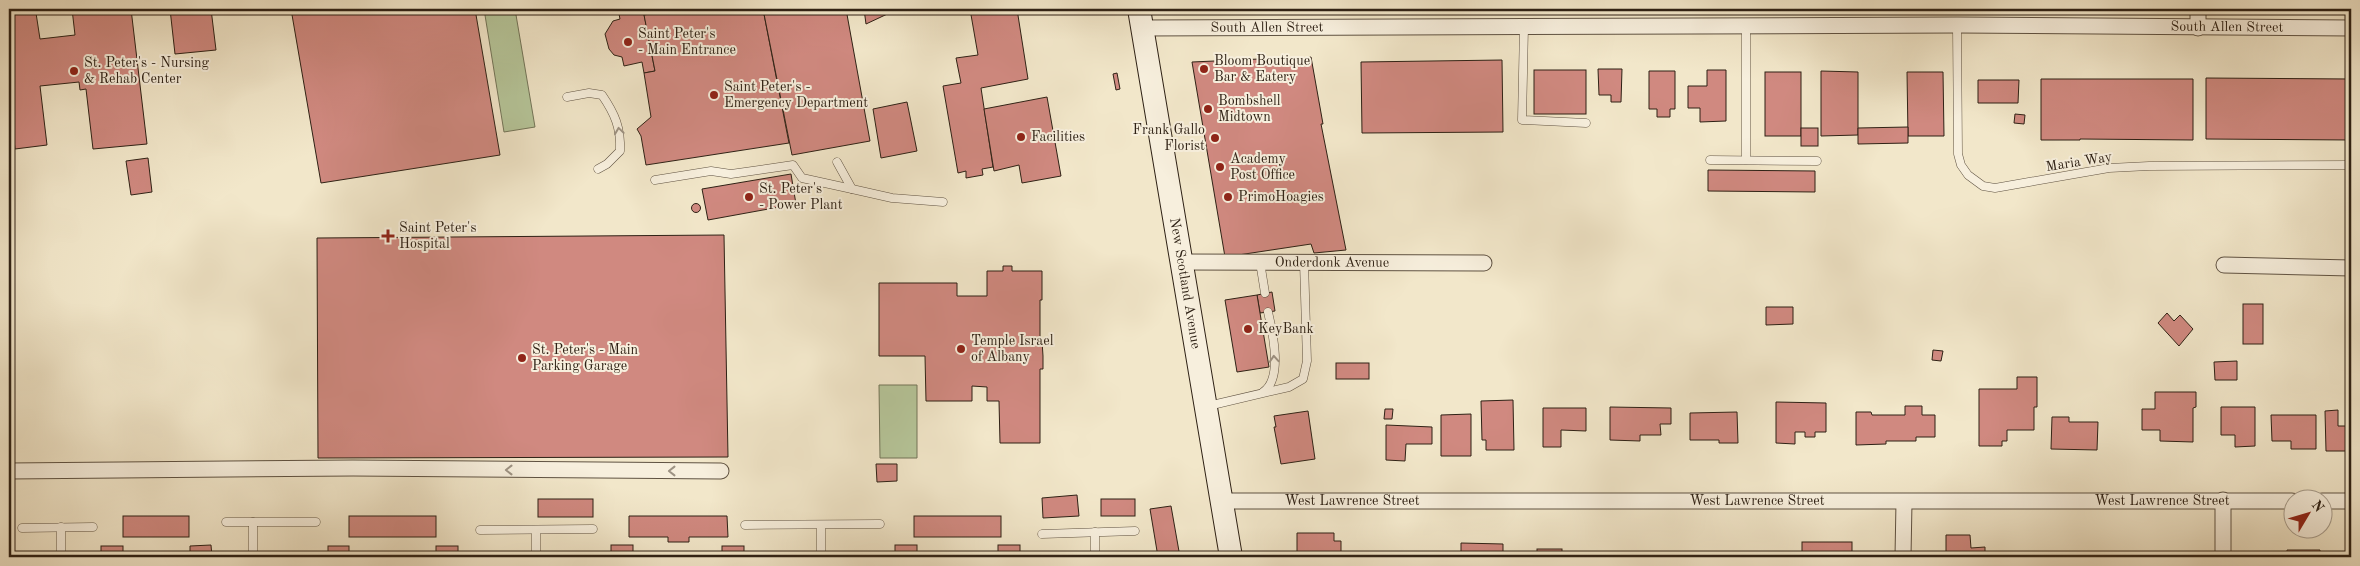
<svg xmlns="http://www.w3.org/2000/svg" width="2360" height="566" font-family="'Old Standard TT',serif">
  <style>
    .green { fill: #b6c69a; stroke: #727458 }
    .building { fill: #d08980; stroke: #2e2115; fill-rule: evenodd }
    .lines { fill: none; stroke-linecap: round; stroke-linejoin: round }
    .lane-casing { stroke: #5f5242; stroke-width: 9 }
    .street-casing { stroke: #5f5242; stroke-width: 17 }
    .secondary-casing { stroke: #2e2115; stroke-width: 24 }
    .lane { stroke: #f7efdd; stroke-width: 8 }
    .street { stroke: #f7efdd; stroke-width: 15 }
    .secondary { stroke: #f7efdd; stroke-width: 22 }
    .oneway { stroke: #9d9283 }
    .poi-dot { fill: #8f2418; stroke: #f7efdd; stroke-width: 2 }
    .labels { text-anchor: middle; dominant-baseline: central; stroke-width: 4; stroke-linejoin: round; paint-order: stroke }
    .street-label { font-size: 14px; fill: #2e2115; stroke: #f7efdd }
    .poi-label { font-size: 14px; fill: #2e2115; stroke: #f7efdd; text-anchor: start }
  </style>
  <rect width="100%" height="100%" fill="#f2e7ca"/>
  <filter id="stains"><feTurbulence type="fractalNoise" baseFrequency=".004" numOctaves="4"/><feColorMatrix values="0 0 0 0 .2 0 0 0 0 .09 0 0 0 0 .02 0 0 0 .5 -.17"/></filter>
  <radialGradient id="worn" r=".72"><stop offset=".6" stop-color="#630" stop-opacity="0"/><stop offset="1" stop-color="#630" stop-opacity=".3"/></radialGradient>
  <!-- green -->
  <g class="green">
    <polygon points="484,9 515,9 535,127 504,132"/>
    <polygon points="879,385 917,385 917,458 880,458"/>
  </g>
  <!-- building -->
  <g class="building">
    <path d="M 9,9 L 131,9 L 147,144 L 93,149 L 86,89 L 80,90 L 79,82 L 40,86 L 47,145 L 15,149 L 9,94 L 9,81 L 11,80 ZM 72,9 L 75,35 L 40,39 L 36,13 Z"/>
    <polygon points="170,9 211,9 216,50 175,54"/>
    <polygon points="291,9 475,9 500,155 321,183"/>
    <polygon points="618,9 643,9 655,71 644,73 642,62 624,66 622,57 614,55 609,49 605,34 613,21 620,19"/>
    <polygon points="643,9 676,9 644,15"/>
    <polygon points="676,9 763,9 789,143 646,165 641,136 637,129 651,117 644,73 655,71 644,15"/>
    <polygon points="763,9 846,9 870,141 792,155"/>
    <polygon points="864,9 898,9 866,24"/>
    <polygon points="922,9 970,9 971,14"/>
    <polygon points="970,9 1017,9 1028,79 981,88 993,167 982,169 983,175 966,178 966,171 958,173 943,86 961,83 956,58 978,55"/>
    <polygon points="1311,57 1323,124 1321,124 1346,250 1314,253 1311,244 1225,257 1192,62 1282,58 1283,63"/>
    <polygon points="1502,60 1503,132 1362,133 1361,62"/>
    <polygon points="1598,69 1622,69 1621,102 1611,102 1611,95 1599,95"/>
    <rect x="1534" y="70" width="52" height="44"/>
    <polygon points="1707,70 1726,70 1726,121 1700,122 1700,108 1688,108 1688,86 1707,86"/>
    <polygon points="1649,71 1675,71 1675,109 1670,109 1670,117 1657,117 1657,109 1649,109"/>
    <polygon points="1821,71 1858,72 1858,135 1821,136"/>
    <rect x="1765" y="72" width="36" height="64"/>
    <polygon points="1907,72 1943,72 1944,136 1908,136"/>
    <polygon points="1117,73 1120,89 1116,90 1113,74"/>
    <polygon points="2206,78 2351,79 2351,140 2206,139"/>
    <polygon points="2041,79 2193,79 2193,140 2080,139 2080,140 2041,140"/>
    <polygon points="1978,80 2019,80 2018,103 1978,103"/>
    <polygon points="1047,97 1061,176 1022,183 1019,165 994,171 984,109"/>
    <polygon points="907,102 917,151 881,158 873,109"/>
    <polygon points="2015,114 2025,115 2024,124 2014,123"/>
    <polygon points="1908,127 1908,143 1858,144 1858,128"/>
    <rect x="1801" y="128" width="17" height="18"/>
    <polygon points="148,158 152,192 131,195 126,161"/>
    <polygon points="1708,170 1815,171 1815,192 1708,191"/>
    <polygon points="791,174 796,204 708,220 702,189"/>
    <circle cx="696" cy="208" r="4.5"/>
    <polygon points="724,235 728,457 318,458 317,238"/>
    <polygon points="1003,266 1012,266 1012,271 1042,271 1042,300 1040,300 1040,341 1042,341 1043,356 1043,369 1040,369 1040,443 1000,443 999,401 987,401 987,387 972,386 972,401 926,401 925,356 879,356 879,283 957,283 957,296 987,296 987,271 1003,271"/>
    <polygon points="1272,292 1275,311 1260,313 1257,295"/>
    <polygon points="1257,295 1269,367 1237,372 1225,300"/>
    <rect x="2243" y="304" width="20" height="40"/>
    <polygon points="1766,307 1793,307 1793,324 1766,325"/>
    <polygon points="2167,313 2174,321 2180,315 2193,329 2179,346 2158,323"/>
    <polygon points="1933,350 1943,351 1941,361 1932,360"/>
    <polygon points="2237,361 2237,380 2215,380 2214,362"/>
    <rect x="1336" y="363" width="33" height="16"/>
    <polygon points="2017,377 2037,377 2037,407 2034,407 2034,430 2007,430 2007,441 2002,441 2002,446 1979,446 1979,389 2017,389"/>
    <polygon points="2155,392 2196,392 2196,407 2193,408 2193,442 2160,441 2160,430 2142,430 2142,409 2155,409"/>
    <polygon points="1513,400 1514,450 1486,450 1486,440 1482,440 1481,401"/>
    <polygon points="1776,402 1826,403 1826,432 1815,432 1815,437 1805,437 1805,432 1795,432 1795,444 1776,443"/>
    <polygon points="1905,406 1922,406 1922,415 1935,415 1935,437 1916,437 1916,441 1886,441 1886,444 1856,445 1856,412 1871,412 1872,415 1905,415"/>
    <polygon points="1610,407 1671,408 1671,424 1660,424 1661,435 1640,435 1640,441 1610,440"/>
    <polygon points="2221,407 2255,407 2255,446 2235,447 2235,435 2221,435"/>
    <polygon points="1543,408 1586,408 1586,431 1561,430 1561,447 1543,447"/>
    <polygon points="1385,409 1393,409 1392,419 1384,419"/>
    <polygon points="2338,410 2338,426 2351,426 2351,448 2348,449 2348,451 2326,451 2325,411"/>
    <polygon points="1308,411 1315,459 1281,464 1274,427 1276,427 1274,416"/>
    <polygon points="1737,412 1738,443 1719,443 1719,440 1690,440 1690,413"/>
    <polygon points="1471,414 1471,456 1441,456 1441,415"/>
    <polygon points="2271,415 2316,415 2316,449 2291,449 2291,441 2272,441"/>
    <polygon points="2052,417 2069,417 2069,422 2098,422 2097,450 2051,449"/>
    <polygon points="1386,425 1432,427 1432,444 1406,444 1405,461 1386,460"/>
    <polygon points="876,464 897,464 897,481 877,482"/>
    <polygon points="1077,495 1079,516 1043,518 1042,498"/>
    <rect x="538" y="499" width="55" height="18"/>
    <rect x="1101" y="499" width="34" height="17"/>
    <polygon points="1171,506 1180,557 1158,557 1150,509"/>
    <rect x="123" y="516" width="66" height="21"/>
    <rect x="349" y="516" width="87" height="21"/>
    <polygon points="629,516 727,516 728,537 689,537 689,542 668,542 668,537 629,537"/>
    <rect x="914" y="516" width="87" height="21"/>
    <polygon points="1297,533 1334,533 1334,541 1341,541 1341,557 1297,557"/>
    <polygon points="1946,535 1970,535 1971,548 1985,547 1985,557 1946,557"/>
    <rect x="1802" y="542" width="50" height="15"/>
    <polygon points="1461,543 1503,544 1503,557 1461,557"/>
    <polygon points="211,545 212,557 190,557 190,546"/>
    <rect x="611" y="545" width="22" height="12"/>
    <rect x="895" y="545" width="22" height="12"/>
    <rect x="998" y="545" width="22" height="12"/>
    <rect x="101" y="546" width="22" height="11"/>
    <rect x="328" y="546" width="21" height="11"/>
    <rect x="436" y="546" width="22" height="11"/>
    <rect x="722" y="546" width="22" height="11"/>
    <rect x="1537" y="549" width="25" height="8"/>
    <polygon points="2287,550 2320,550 2320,553 2347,553 2347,551 2351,551 2351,557 2274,557 2287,556"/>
    <rect x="1361" y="554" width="32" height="3"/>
    <rect x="2025" y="554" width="25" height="3"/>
  </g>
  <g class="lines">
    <!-- lane casing -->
    <g class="lane-casing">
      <g id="lane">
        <polyline points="1957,25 1958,154 1961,165 1968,175 1983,186 1995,188 2109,168 2149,166 2351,165"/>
        <polyline points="1524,27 1522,120 1586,123"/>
        <path d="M 567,97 L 589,93 L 602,95 C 615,114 621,128 620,151 L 607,164 L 598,169"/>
        <polyline points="1710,160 1817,161"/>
        <polyline points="1746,160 1746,26"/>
        <polyline points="837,162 852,189 892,198 943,202"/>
        <polyline points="655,180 711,171 731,174 793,165 802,178 852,189"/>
        <polyline points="1260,262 1265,293"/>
        <path d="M 1263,392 C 1283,379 1273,333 1268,312"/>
        <polyline points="1208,406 1289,387 1303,379 1307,361 1304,262"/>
        <polyline points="226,522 316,522"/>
        <polyline points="745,525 880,524"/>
        <polyline points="821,525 821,557"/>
        <polyline points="61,527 61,557"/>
        <polyline points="22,528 93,527"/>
        <polyline points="480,530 593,529"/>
        <polyline points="536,530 536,557"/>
        <polyline points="1042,534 1135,531"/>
        <polyline points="253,557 253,522"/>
        <polyline points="1095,557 1095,532"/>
      </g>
    </g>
    <!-- street casing -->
    <g class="street-casing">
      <g id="street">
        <path id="s1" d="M 1142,28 L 1957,25 L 2351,28"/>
        <polyline points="2198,28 2198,9"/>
        <path id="s2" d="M 1181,262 L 1484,263"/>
        <polyline points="2224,265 2351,268"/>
        <polyline points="9,471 353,468 721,471"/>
        <polyline points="2223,500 2223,557"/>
        <path id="s3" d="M 1221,501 L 2292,501"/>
        <polyline points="2322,501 2351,501"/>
        <polyline points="1903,557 1904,502"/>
      </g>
    </g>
    <!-- secondary casing -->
    <g class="secondary-casing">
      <g id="secondary">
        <path id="s4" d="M 1139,9 L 1231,557"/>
      </g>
    </g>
    <!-- lane -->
    <use href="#lane" class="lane"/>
    <!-- street -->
    <use href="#street" class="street"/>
    <!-- secondary -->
    <use href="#secondary" class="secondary"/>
  </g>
  <!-- one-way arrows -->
  <defs><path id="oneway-chevron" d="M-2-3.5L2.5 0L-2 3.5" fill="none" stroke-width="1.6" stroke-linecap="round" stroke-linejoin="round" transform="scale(1.25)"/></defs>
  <g class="oneway">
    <use href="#oneway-chevron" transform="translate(619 131) rotate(-98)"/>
    <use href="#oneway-chevron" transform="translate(1274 359) rotate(-94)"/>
    <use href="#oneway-chevron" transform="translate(509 470) rotate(-180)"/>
    <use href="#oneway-chevron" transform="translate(672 471) rotate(-180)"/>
  </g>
  <!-- markers -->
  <g class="poi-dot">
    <circle cx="628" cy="42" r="5"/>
    <circle cx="1204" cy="69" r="5"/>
    <circle cx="74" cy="71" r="5"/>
    <circle cx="714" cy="95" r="5"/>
    <circle cx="1208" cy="109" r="5"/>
    <circle cx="1021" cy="137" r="5"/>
    <circle cx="1215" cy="138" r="5"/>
    <circle cx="1220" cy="167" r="5"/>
    <circle cx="749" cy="197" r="5"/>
    <circle cx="1228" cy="197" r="5"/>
    <path d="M385.5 228.5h5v5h5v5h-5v5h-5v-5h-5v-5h5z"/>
    <circle cx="1248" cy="329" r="5"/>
    <circle cx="961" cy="349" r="5"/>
    <circle cx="522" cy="358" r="5"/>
  </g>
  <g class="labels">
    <!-- street labels -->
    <g class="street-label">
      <text stroke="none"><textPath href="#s1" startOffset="125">South Allen Street</textPath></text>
      <text stroke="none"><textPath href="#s1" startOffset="1085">South Allen Street</textPath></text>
      <text transform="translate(2079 162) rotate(-9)">Maria Way</text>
      <text stroke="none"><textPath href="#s2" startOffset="151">Onderdonk Avenue</textPath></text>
      <text stroke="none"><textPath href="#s4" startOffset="278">New Scotland Avenue</textPath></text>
      <text stroke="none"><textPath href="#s3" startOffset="941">West Lawrence Street</textPath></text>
      <text stroke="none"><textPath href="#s3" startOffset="131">West Lawrence Street</textPath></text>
      <text stroke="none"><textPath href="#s3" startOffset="536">West Lawrence Street</textPath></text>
    </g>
    <!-- poi labels -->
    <g class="poi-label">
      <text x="638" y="34">Saint Peter's<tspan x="638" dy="16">- Main Entrance</tspan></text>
      <text x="1214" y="61">Bloom Boutique<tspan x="1214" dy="16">Bar &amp; Eatery</tspan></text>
      <text x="84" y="63">St. Peter's - Nursing<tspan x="84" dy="16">&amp; Rehab Center</tspan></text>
      <text x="724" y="87">Saint Peter's -<tspan x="724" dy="16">Emergency Department</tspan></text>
      <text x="1218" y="101">Bombshell<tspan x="1218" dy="16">Midtown</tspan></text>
      <text x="1205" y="130" text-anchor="end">Frank Gallo<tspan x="1205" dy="16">Florist</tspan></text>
      <text x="1031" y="137">Facilities</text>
      <text x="1230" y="159">Academy<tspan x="1230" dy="16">Post Office</tspan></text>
      <text x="759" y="189">St. Peter's<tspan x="759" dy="16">- Power Plant</tspan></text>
      <text x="1238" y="197">PrimoHoagies</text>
      <text x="399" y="228">Saint Peter's<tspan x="399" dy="16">Hospital</tspan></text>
      <text x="1258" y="329">KeyBank</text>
      <text x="971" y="341">Temple Israel<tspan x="971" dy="16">of Albany</tspan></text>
      <text x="532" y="350">St. Peter's - Main<tspan x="532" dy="16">Parking Garage</tspan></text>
    </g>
  </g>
  <!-- margin -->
  <rect width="2360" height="566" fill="none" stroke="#f2e7ca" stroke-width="30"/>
  <rect x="10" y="10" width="2340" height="546" fill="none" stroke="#2e2115" stroke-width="2.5"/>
  <rect x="15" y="15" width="2330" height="536" fill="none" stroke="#2e2115"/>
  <!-- north arrow -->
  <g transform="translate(2308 514) rotate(52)"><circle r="24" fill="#f7efdd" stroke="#a79d8d"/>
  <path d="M0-4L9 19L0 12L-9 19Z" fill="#8f2418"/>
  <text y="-8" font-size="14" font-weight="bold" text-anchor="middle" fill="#2e2115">N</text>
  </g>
  <rect width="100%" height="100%" filter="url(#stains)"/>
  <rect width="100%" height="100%" fill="url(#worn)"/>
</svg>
